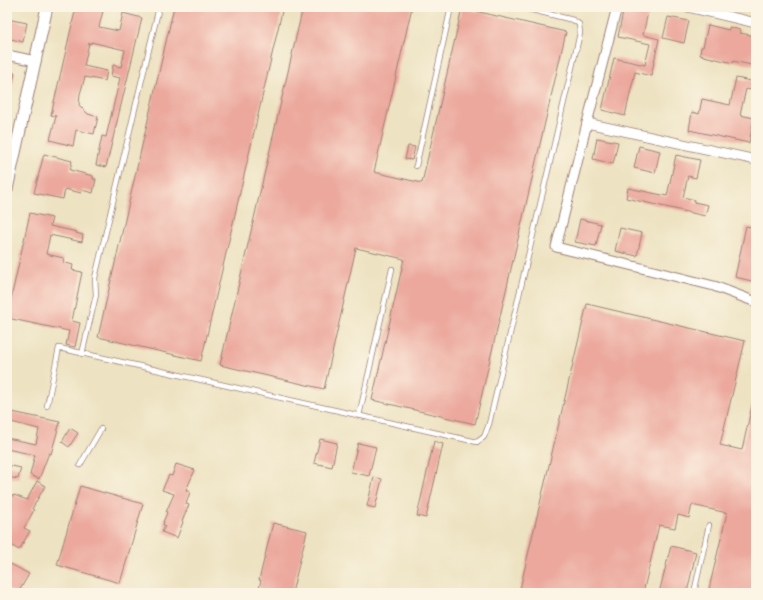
<svg xmlns="http://www.w3.org/2000/svg" width="763" height="600" font-family="Sriracha,sans-serif">
  <style>
    .building { fill: #eca89d }
    .lines { fill: none; stroke-linecap: round; stroke-linejoin: round }
    .service-casing { stroke: #9c8076; stroke-width: 6 }
    .minor-casing { stroke: #9c8076; stroke-width: 11 }
    .tertiary-casing { stroke: #9c8076; stroke-width: 13 }
    .service { stroke: #fff; stroke-width: 4.5 }
    .minor { stroke: #fff; stroke-width: 9 }
    .tertiary { stroke: #fff; stroke-width: 11 }
  </style>
  <rect width="100%" height="100%" fill="#fcf5e5"/>
  <filter id="ink" filterUnits="userSpaceOnUse"><feTurbulence type="fractalNoise" baseFrequency=".025" numOctaves="2"/><feDisplacementMap in="SourceGraphic" scale="8" xChannelSelector="R" yChannelSelector="G"/><feConvolveMatrix kernelMatrix="1 2 1 2 8 2 1 2 1" color-interpolation-filters="sRGB"/></filter>
  <filter id="wash" filterUnits="userSpaceOnUse"><feTurbulence type="fractalNoise" baseFrequency=".012" numOctaves="4" result="noise"/><feDisplacementMap in="SourceGraphic" scale="16" xChannelSelector="R" yChannelSelector="G"/><feGaussianBlur stdDeviation="0.9" result="paint"/><feColorMatrix in="noise" values="0 0 0 0 0 0 0 0 0 0 0 0 0 0 0 0 0 1.4 0 .05"/><feComposite in="paint" operator="in"/></filter>
  <g filter="url(#wash)">
    <rect width="100%" height="100%" fill="#ede2c1"/>
    <g id="blocks">
      <!-- building -->
      <g class="building">
        <polygon points="76,7 104,7 99,27 119,31 123,13 142,18 106,167 96,165 102,136 106,137 120,78 111,76 113,65 121,67 125,50 91,42 91,44 89,43 84,66 107,71 105,81 85,77 80,94 79,105 88,114 98,117 94,134 76,130 73,146 50,140 56,116 51,115"/>
        <polygon points="174,7 283,7 201,361 98,337"/>
        <polygon points="303,7 412,7 374,172 422,183 462,8 566,32 475,424 372,400 404,259 356,248 324,389 220,365"/>
        <polygon points="624,7 648,12 643,35 659,39 651,76 635,72 625,116 602,110 614,58 645,65 650,44 618,37"/>
        <polygon points="668,17 689,21 684,43 663,38"/>
        <polygon points="7,19 27,23 23,42 7,38"/>
        <polygon points="708,25 729,30 729,27 740,30 740,33 756,36 756,66 733,61 733,63 700,55 701,47 703,47"/>
        <polygon points="7,71 15,73 10,95 7,95"/>
        <polygon points="736,78 756,82 756,91 746,89 740,115 754,118 749,143 689,130 692,112 699,114 702,99 730,105"/>
        <polygon points="597,138 618,142 613,164 593,159"/>
        <polygon points="408,146 415,147 412,160 405,159"/>
        <polygon points="639,146 660,151 655,173 634,168"/>
        <polygon points="44,154 72,161 70,170 93,176 93,179 96,179 93,193 82,190 81,193 65,189 63,199 34,193"/>
        <polygon points="676,155 700,160 696,178 688,176 683,197 695,200 694,202 708,205 705,216 626,198 628,188 667,196"/>
        <polygon points="30,213 52,218 50,226 77,232 76,233 83,235 82,242 50,235 46,254 64,258 63,262 73,265 72,270 82,272 72,321 80,323 75,347 66,345 69,331 7,318 7,301 10,301 12,294"/>
        <polygon points="580,219 601,224 596,246 575,242"/>
        <polygon points="746,226 756,228 756,282 735,277"/>
        <polygon points="620,228 642,233 637,256 615,251"/>
        <polygon points="587,304 745,341 720,445 742,450 753,401 756,401 756,593 708,593 727,513 692,505 689,518 678,515 675,528 659,525 643,593 519,593"/>
        <polygon points="7,411 60,422 51,454 49,453 39,479 30,475 35,455 7,449 7,438 36,444 39,429 7,421"/>
        <polygon points="70,428 78,433 69,447 62,442"/>
        <polygon points="320,439 337,443 332,467 314,463"/>
        <polygon points="434,441 443,444 426,518 417,516"/>
        <polygon points="358,443 376,447 369,476 351,472"/>
        <polygon points="176,464 195,470 186,490 190,492 186,504 189,505 182,521 183,522 177,538 162,532 165,526 163,525 164,522 163,522 167,513 166,512 174,494 162,490 169,475 172,476"/>
        <polygon points="7,465 21,468 18,479 7,477"/>
        <polygon points="374,477 382,479 375,508 367,506"/>
        <polygon points="37,481 45,486 32,509 34,510 24,528 30,531 19,550 7,543 7,495 14,496 14,495 27,500"/>
        <polygon points="80,486 143,504 120,583 57,565"/>
        <polygon points="273,523 307,531 292,593 265,593 266,590 259,589 261,580 259,580"/>
        <polygon points="671,546 696,552 687,593 659,593"/>
        <polygon points="7,562 29,574 18,593 15,593 7,589"/>
      </g>
    </g>
  </g>
  <g filter="url(#ink)">
    <use href="#blocks" fill-opacity="0" stroke="#9c8076" stroke-width="1"/>
    <g class="lines">
      <!-- service casing -->
      <g class="service-casing">
        <g id="service">
          <polyline points="416,166 451,7"/>
          <polyline points="82,354 96,295 95,278 159,7"/>
          <polyline points="47,406 59,348 477,442 484,437 489,424 580,33 579,24 573,20 520,7"/>
          <polyline points="359,416 392,269"/>
          <polyline points="80,465 101,429"/>
          <polyline points="694,593 709,525"/>
        </g>
      </g>
      <!-- minor casing -->
      <g class="minor-casing">
        <g id="minor">
          <polyline points="617,7 587,123 556,247 714,286 756,302"/>
          <polyline points="688,7 756,23"/>
          <polyline points="7,55 36,61"/>
          <polyline points="587,123 756,160"/>
        </g>
      </g>
      <!-- tertiary casing -->
      <g class="tertiary-casing">
        <polyline id="tertiary" points="7,189 47,7"/>
      </g>
      <!-- service -->
      <use href="#service" class="service"/>
      <!-- minor -->
      <use href="#minor" class="minor"/>
      <!-- tertiary -->
      <use href="#tertiary" class="tertiary"/>
    </g>
  </g>
  <!-- margin -->
  <rect width="763" height="600" fill="none" stroke="#fcf5e5" stroke-width="24"/>
</svg>
